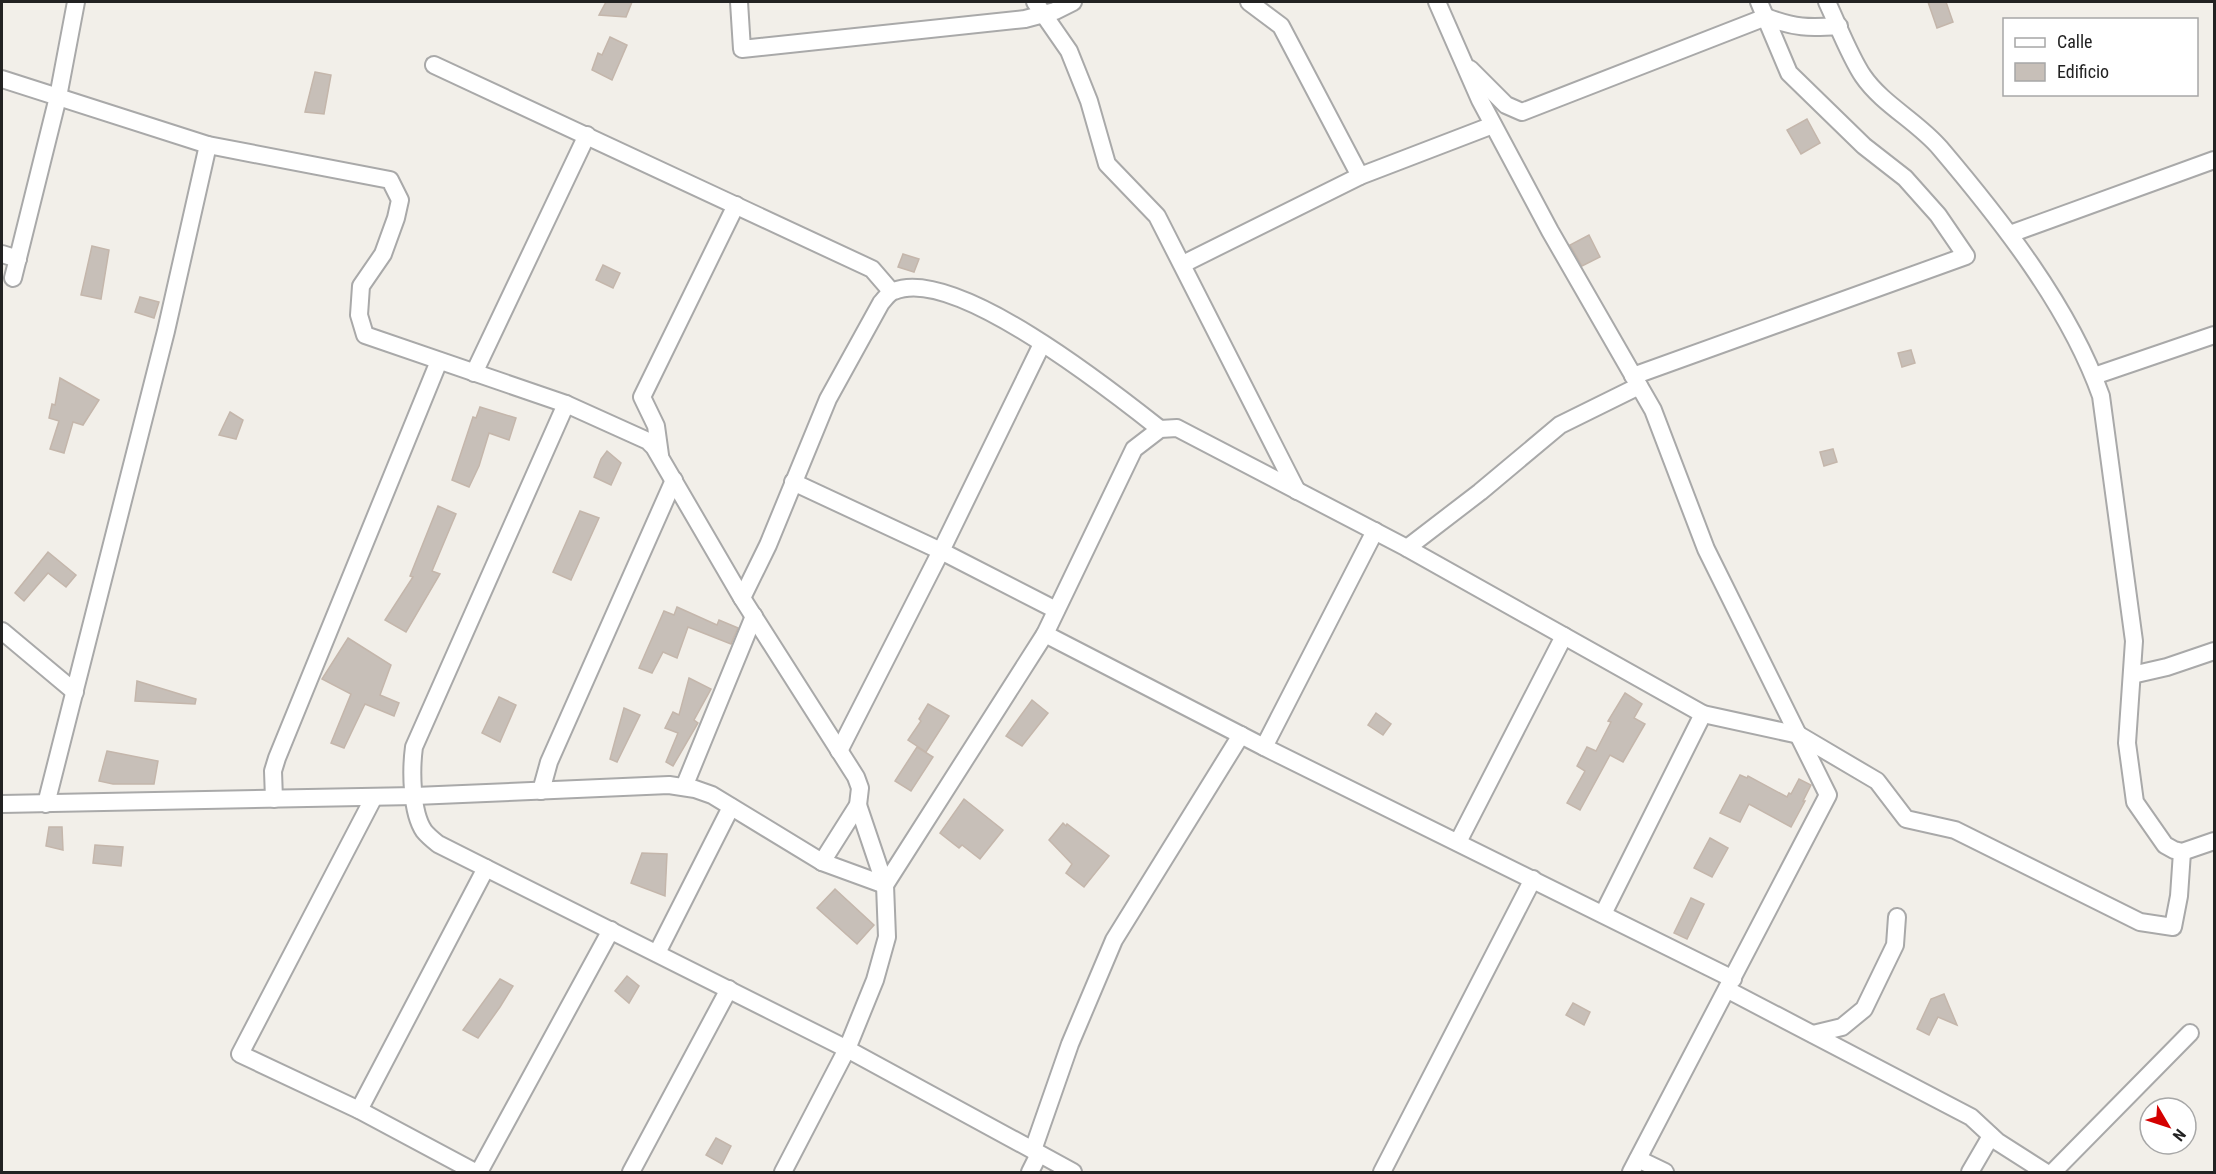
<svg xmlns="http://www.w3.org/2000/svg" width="2216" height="1174" font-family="'Roboto Condensed',sans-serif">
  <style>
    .building { fill: #c7bfb8; stroke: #c4b6ab; stroke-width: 1.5 }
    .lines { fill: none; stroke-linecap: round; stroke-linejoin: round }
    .street-casing { stroke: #a9a9a9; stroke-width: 20 }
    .street { stroke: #fff; stroke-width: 16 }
  </style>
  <rect width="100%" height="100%" fill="#f2efe9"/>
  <!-- building -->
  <g class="building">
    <polygon points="606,2 632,2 626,17 599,15"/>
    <polygon points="1928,2 1946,2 1953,22 1937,28"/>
    <polygon points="610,37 627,45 612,80 592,70 598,53 602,55"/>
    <polygon points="315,72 331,75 324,114 305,112"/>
    <polygon points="1807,119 1820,143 1801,154 1787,130"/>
    <polygon points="1589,235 1600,257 1582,266 1570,245"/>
    <polygon points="92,246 109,250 101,299 81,295"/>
    <polygon points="903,254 919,259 914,272 898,267"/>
    <polygon points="603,265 620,273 613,288 596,280"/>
    <polygon points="140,297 159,302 154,318 135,312"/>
    <polygon points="1911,350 1915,363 1902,367 1898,353"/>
    <polygon points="60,378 99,400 83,425 73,422 64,453 50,449 59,421 49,418 52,404 55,405"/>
    <polygon points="480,407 516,418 509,440 489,433 479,466 469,487 452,480 473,417 476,418"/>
    <polygon points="230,412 243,420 236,439 219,435"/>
    <polygon points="1833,449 1837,462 1824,466 1820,452"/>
    <polygon points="607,451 621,463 611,485 594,477 601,459"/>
    <polygon points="438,506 456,514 432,571 440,574 406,632 385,620 413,577 410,576"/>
    <polygon points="580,511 599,518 571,580 553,572"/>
    <polygon points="48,552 76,575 66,587 48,573 24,601 15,593"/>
    <polygon points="677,607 717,625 719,620 738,628 731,644 688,627 677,658 663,652 652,673 639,668 664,611 674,615"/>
    <polygon points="348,638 391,665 380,695 399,703 394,716 365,704 344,748 331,743 351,694 322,679"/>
    <polygon points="689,678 711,689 694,720 698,723 673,766 666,762 678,733 665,728 673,712 679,715"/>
    <polygon points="137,681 196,699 195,704 135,701"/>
    <polygon points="1625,693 1642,704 1634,718 1645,724 1623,762 1610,755 1580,810 1567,803 1585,771 1577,766 1587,747 1596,751 1611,722 1608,721"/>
    <polygon points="499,697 516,705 500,742 482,733"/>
    <polygon points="1032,700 1048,713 1022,746 1006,736"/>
    <polygon points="928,704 949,716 926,752 908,740 921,721 919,719"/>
    <polygon points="624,708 640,715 617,762 610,759"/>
    <polygon points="1376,713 1391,724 1383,735 1368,725"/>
    <polygon points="917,747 933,757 911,791 895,781"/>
    <polygon points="107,751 158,761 154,784 113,784 99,781"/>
    <polygon points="1740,775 1747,778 1748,776 1787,797 1789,793 1791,794 1799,779 1811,785 1803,801 1805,801 1791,827 1749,804 1740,822 1720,813"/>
    <polygon points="964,799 1003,830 980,859 962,845 959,848 940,833"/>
    <polygon points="1063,823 1066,826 1067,824 1109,856 1084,887 1066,873 1072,864 1049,840"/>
    <polygon points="49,827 62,827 63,850 46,846"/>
    <polygon points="1710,838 1728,848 1712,877 1694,868"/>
    <polygon points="95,845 123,847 121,866 93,863"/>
    <polygon points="642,853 667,854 665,896 631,883"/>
    <polygon points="835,889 874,925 857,944 817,908"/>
    <polygon points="1691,898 1704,904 1687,939 1674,933"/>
    <polygon points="627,976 639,986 629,1003 615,991"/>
    <polygon points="500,979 513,986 500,1007 478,1038 463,1030"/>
    <polygon points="1944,994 1957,1025 1938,1017 1929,1035 1917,1029 1931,999"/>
    <polygon points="1573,1003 1590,1012 1584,1025 1566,1015"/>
    <polygon points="716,1138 731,1146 722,1164 706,1155"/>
  </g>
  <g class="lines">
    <!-- street casing -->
    <g class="street-casing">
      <g id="street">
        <polyline points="739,2 742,49 1025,19 1055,11 1073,2"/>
        <polyline points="1035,2 1069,51 1089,101 1107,164 1157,216 1297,491"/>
        <polyline points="1249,2 1281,26 1360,176"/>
        <polyline points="1437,2 1480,100 1550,231 1653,410 1706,549 1828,795 1631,1172"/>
        <path d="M 1827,2 C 1837,23 1850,57 1863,76 C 1882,104 1918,122 1940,148 C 2001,220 2069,306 2101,396 L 2134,641 L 2127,743 L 2135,802 L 2165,845 L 2174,850 L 2182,852 L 2214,841"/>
        <polyline points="434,65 872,269 891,291"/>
        <path d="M 1470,69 L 1506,105 L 1522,112 L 1766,17 C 1795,28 1808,28 1839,26"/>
        <polyline points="2,79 208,145 390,180 400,200 396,218 383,254 361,286 359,315 365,335 566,404 648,441 654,447 742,598 856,777 860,788 858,805 822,862"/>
        <polyline points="2010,234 2214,160"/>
        <polyline points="2,254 18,259"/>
        <polyline points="1183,264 1360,176 1493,125"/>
        <polyline points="13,278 58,97 76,2"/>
        <polyline points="474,373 587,135"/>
        <polyline points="1633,376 1966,256 1938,215 1905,178 1864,146 1789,73 1759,2"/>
        <polyline points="2094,376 2214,335"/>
        <path d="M 566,404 L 414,747 C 411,769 411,812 424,831 C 428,836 433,840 438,844 L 847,1049 L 1073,1172"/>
        <polyline points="660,455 656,426 642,397 736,205"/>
        <polyline points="793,482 941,551 1056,610"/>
        <polyline points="1407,548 1480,492 1560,425 1639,386"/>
        <path d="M 742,598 L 768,545 L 828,399 L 881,303 C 885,299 888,293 894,291 C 955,266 1112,391 1160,429"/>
        <polyline points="2,631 75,692"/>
        <polyline points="1045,634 1264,747 1733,979"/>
        <polyline points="2132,675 2167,667 2214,651"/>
        <polyline points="1264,747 1375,531"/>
        <polyline points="839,751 941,551 1042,344"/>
        <polyline points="684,787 754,616"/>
        <polyline points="541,791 549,762 674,480"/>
        <polyline points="374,797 240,1054 359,1110 475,1172"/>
        <polyline points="274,799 273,771 277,758 439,361"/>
        <polyline points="2,804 415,796 669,785 695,789 712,795 822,862 885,885 1045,634 1134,449 1160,429 1177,428 1407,548 1703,714 1799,735 1877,781 1906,819 1955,830 2140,922 2173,927 2179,896 2182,852"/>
        <polyline points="46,804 166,331 208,145"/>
        <polyline points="1458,842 1564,636"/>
        <polyline points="1603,914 1703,714"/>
        <polyline points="657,953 731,807"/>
        <polyline points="1728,990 1971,1117 1998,1142 2045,1172"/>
        <polyline points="1813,1034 1842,1027 1864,1009 1895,945 1897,917"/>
        <polyline points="359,1110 486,868"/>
        <polyline points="1033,1150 1070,1044 1114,940 1241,735"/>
        <polyline points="1638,1159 1665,1172"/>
        <polyline points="479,1172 611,930"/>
        <polyline points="631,1172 729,989"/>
        <polyline points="783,1172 847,1049 875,980 887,937 885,885 858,805"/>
        <polyline points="1030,1172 1039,1154"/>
        <polyline points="1382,1172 1533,879"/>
        <polyline points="1970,1172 1991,1136"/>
        <polyline points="2053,1172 2190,1033"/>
      </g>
    </g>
    <!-- street -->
    <use href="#street" class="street"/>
  </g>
  <!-- border -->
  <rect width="2216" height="1174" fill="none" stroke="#222222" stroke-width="6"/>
  <!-- legend -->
  <rect x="2003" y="18" width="195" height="78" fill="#ffffff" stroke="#a7a7a7" stroke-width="1.5"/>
  <rect x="2015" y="38" width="30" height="9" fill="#ffffff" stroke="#a7a7a7" stroke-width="1.5"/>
  <text x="2057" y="48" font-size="18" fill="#222222">Calle</text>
  <rect x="2015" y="63" width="30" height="18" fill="#c7bfb8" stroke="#a7a7a7" stroke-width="1.5"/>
  <text x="2057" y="78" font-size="18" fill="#222222">Edificio</text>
  <!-- north arrow -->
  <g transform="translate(2168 1126) rotate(129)"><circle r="28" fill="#ffffff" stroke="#a7a7a7" stroke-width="1.5"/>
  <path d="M0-4.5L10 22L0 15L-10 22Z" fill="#d40000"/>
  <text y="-9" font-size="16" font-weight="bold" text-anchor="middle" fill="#222222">N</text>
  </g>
</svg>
